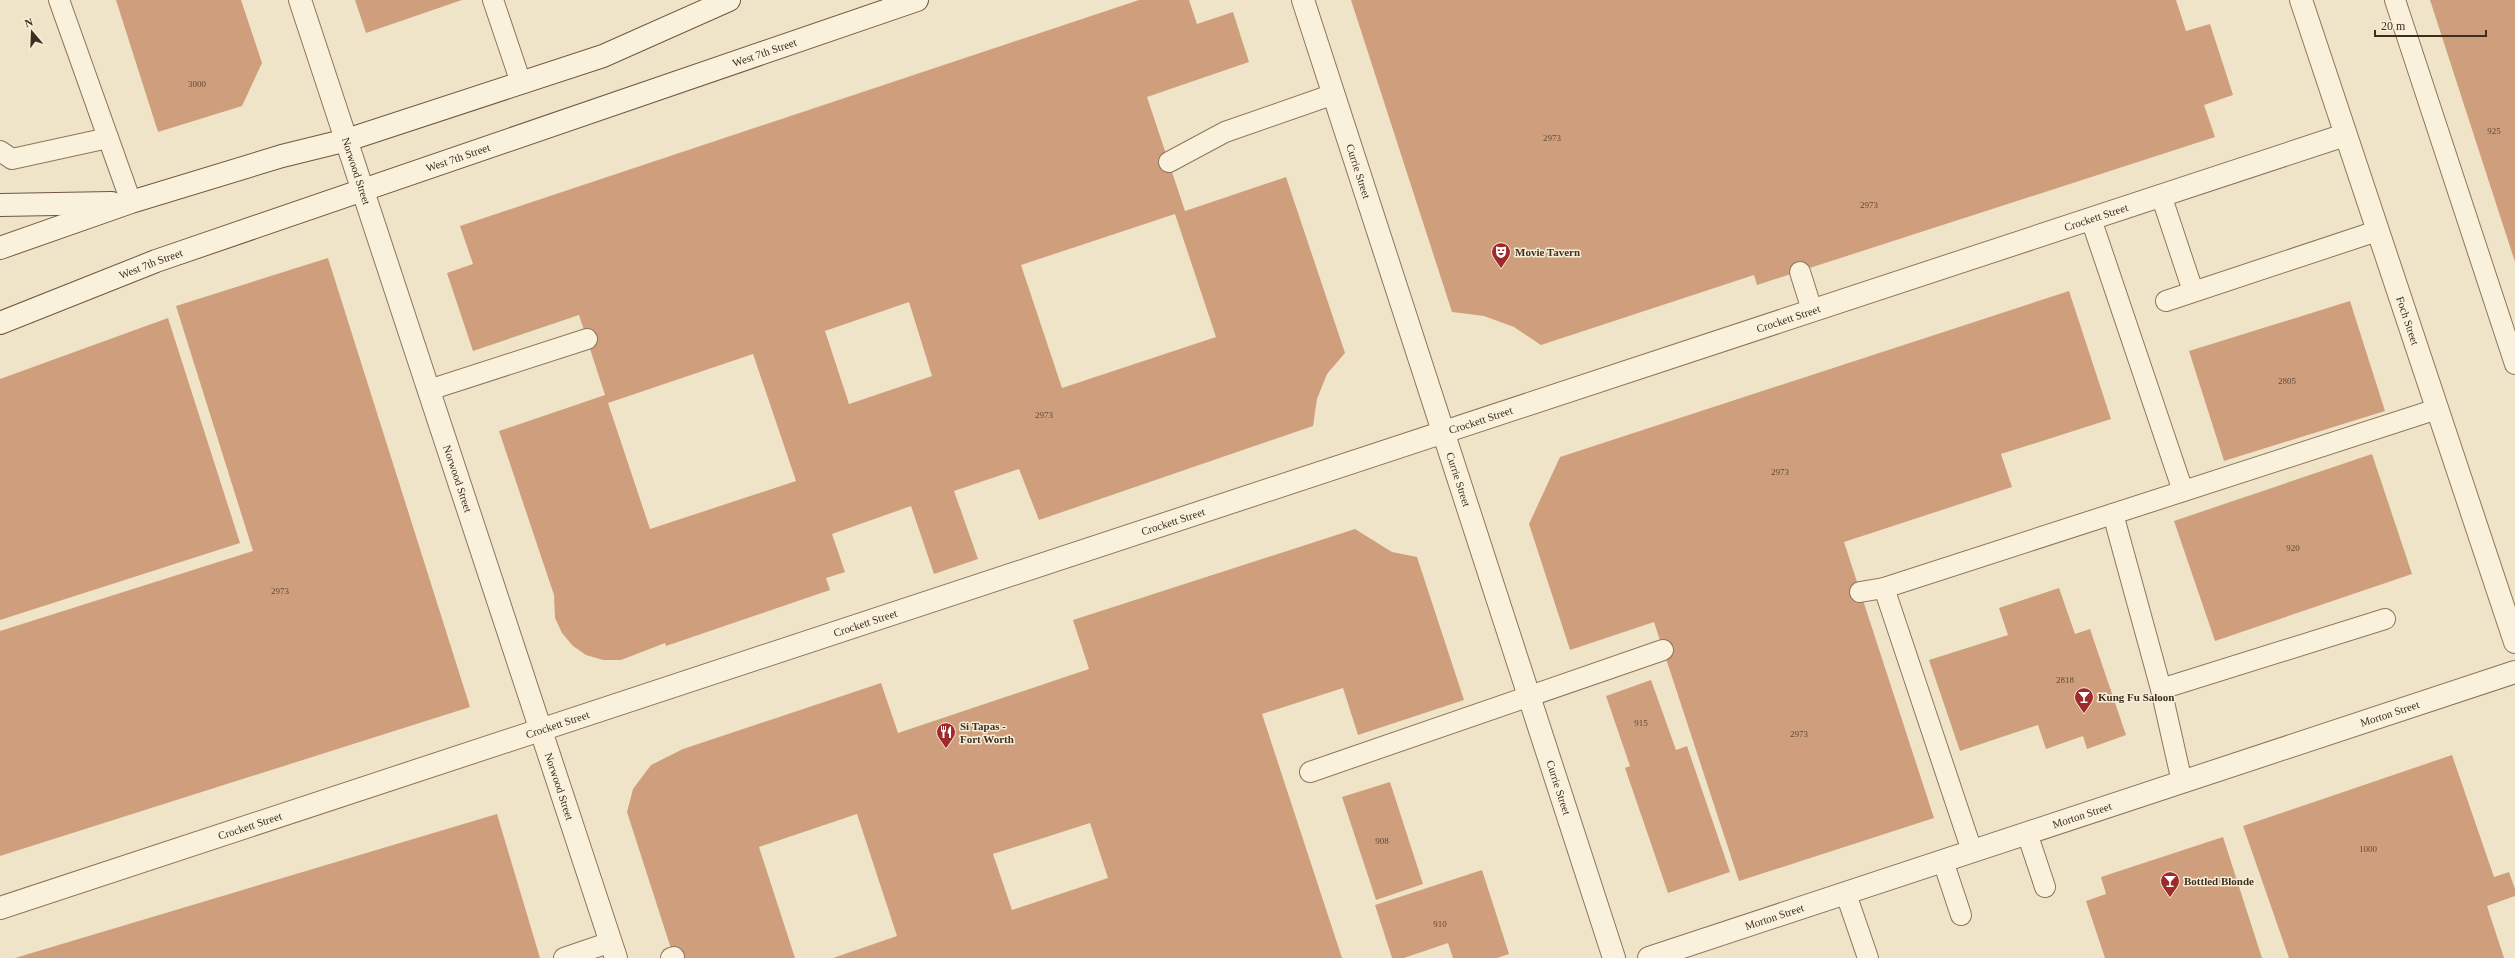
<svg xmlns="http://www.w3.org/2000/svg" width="2515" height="958" font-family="Georgia,serif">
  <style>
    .building { fill: #cf9f7d; fill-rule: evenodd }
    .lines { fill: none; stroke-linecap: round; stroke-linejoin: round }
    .service-casing { stroke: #8d765c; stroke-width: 22 }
    .minor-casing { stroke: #8d765c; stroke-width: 24 }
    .secondary-casing { stroke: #6f573f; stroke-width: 24 }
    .service { stroke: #faf1dc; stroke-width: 20 }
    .minor { stroke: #faf1dc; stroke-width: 22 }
    .secondary { stroke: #faf1dc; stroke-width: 22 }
    .labels { text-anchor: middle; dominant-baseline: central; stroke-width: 3; stroke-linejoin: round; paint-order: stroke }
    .number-label { font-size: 9px; fill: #624a37 }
    .street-label { font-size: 11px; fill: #3d2e20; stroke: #f7eed8 }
    .poi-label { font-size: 11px; font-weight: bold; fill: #3d2e20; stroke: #f7eed8; text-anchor: start }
  </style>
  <rect width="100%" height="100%" fill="#f0e4c8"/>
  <!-- building -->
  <g class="building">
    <polygon points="116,0 241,0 262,63 242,106 158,132"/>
    <polygon points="355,0 462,0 366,33"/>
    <path d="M 1139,0 L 1189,0 L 1197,24 L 1233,12 L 1249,62 L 1147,97 L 1185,211 L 1286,177 L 1345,353 L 1327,374 L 1317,399 L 1313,426 L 1039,520 L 1019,469 L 954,491 L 978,559 L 934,574 L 911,506 L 832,534 L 845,572 L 826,578 L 830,590 L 666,646 L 665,643 L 621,660 L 603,660 L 586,655 L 573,646 L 562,633 L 555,618 L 554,595 L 499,431 L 605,395 L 579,315 L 473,351 L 447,273 L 473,264 L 460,226 ZM 1175,214 L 1216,337 L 1062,388 L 1021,265 ZM 909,302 L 932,376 L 849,404 L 825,331 ZM 753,354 L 796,481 L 650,529 L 608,403 Z"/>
    <polygon points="1351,0 2176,0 2186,31 2210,24 2233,95 2204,105 2215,137 1757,285 1754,275 1541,345 1514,327 1484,316 1452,312"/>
    <polygon points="2430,0 2515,0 2515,262"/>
    <polygon points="328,258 470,707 0,856 0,631 253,551 176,306"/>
    <polygon points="2069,291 2111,419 2001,454 2012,487 1844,542 1934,818 1739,881 1654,622 1570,650 1529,524 1560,457"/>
    <polygon points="2350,301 2385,411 2224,461 2189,351"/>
    <polygon points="168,318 240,543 0,620 0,379"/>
    <polygon points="2372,454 2412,574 2215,641 2174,521"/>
    <path d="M 1355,529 L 1392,552 L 1417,557 L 1464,700 L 1358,735 L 1343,688 L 1262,714 L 1342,958 L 833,958 L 897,936 L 857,814 L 759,847 L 795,958 L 674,958 L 627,812 L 633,789 L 651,765 L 683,749 L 881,683 L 898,733 L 1089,669 L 1073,620 ZM 1090,823 L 1108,878 L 1012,910 L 993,854 Z"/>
    <polygon points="2059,588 2075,634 2090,629 2126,735 2087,749 2083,736 2046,749 2038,725 1960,751 1929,660 2008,635 1999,608"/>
    <polygon points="1651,680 1676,750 1687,746 1730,872 1668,893 1625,768 1630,766 1606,696"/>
    <polygon points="2452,755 2494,877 2509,872 2515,889 2515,896 2487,906 2504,958 2289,958 2243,826"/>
    <polygon points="1390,782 1423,884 1376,900 1342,797"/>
    <polygon points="497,814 540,958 15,958"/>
    <polygon points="2223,837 2262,958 2105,958 2086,901 2106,894 2101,877"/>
    <polygon points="1482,870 1509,954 1497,958 1453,958 1448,943 1404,958 1392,958 1375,905"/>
  </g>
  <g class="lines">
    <!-- service casing -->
    <g class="service-casing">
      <g id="service">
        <polyline points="59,0 131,202"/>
        <polyline points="493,0 521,83"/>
        <polyline points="2395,0 2515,364"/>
        <polyline points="0,151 12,159 108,138"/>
        <polyline points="1169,162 1225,132 1334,94"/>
        <polyline points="2161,195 2193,291"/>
        <polyline points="2091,219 2183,491"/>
        <polyline points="1800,272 1812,310"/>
        <polyline points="2166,301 2377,231"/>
        <polyline points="429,390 587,339"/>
        <polyline points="2113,514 2161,689 2182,782"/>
        <polyline points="1884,588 1972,851"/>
        <polyline points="1860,592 1884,588 2437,409"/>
        <polyline points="2161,689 2385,619"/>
        <polyline points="1310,772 1663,650"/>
        <polyline points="2027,833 2045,887"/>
        <polyline points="1943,861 1961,915"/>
        <polyline points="1846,894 1868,958"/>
        <polyline points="564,958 611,942"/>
        <polyline points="671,958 674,957"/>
      </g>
    </g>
    <!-- minor casing -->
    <g class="minor-casing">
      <g id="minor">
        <path id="s1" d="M 300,0 L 616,958"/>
        <path id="s2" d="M 1303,0 L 1614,958"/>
        <path id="s3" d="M 2301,0 L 2515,642"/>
        <path id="s4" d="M 0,908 L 2345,135"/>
        <path id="s5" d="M 1649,958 L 2515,672"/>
      </g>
    </g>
    <!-- secondary casing -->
    <g class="secondary-casing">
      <g id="secondary">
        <polyline points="0,205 112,203"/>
        <polyline points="0,248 131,202 282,156 347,140 603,56 729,0"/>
        <path id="s6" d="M 0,323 L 156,261 L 917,0"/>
      </g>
    </g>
    <!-- service -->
    <use href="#service" class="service"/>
    <!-- minor -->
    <use href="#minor" class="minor"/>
    <!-- secondary -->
    <use href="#secondary" class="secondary"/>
  </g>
  <!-- icons -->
  <defs>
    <g id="theatre-pin" transform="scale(1)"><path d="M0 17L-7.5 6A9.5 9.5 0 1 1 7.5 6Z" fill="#9e2a2b" stroke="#f7eed8"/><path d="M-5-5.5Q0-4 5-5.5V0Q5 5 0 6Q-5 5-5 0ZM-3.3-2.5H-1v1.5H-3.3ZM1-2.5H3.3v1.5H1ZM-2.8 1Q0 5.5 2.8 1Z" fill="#fff"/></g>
    <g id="bar-pin" transform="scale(1)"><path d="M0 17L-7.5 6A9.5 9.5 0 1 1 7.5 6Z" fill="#9e2a2b" stroke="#f7eed8"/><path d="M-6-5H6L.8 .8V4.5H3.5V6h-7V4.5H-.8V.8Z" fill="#fff"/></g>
    <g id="restaurant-pin" transform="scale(1)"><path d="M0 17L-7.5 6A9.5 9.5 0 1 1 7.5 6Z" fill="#9e2a2b" stroke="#f7eed8"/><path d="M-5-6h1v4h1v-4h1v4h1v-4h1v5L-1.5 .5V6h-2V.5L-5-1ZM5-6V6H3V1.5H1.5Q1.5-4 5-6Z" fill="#fff"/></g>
  </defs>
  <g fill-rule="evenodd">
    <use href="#theatre-pin" x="1501" y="252"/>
    <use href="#bar-pin" x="2084" y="697"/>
    <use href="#restaurant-pin" x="946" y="732"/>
    <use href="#bar-pin" x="2170" y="881"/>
  </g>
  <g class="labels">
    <!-- number labels -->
    <g class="number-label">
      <text x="197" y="84">3000</text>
      <text x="2494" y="131">925</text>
      <text x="1552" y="138">2973</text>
      <text x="1869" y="205">2973</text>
      <text x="2287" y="381">2805</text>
      <text x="1044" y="415">2973</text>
      <text x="1780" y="472">2973</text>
      <text x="2293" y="548">920</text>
      <text x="280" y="591">2973</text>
      <text x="2065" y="680">2818</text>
      <text x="1641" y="723">915</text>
      <text x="1799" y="734">2973</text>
      <text x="1382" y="841">908</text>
      <text x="2368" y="849">1000</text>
      <text x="1440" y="924">910</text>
    </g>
    <!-- street labels -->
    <g class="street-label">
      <text stroke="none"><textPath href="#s6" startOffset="811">West 7th Street</textPath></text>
      <text stroke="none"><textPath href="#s6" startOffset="487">West 7th Street</textPath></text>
      <text stroke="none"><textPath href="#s1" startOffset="180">Norwood Street</textPath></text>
      <text stroke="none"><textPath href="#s2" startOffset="180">Currie Street</textPath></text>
      <text stroke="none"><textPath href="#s4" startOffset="2207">Crockett Street</textPath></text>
      <text stroke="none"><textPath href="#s6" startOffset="162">West 7th Street</textPath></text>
      <text stroke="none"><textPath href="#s4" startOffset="1883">Crockett Street</textPath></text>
      <text stroke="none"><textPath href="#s3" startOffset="338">Foch Street</textPath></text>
      <text stroke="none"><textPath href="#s4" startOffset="1559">Crockett Street</textPath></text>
      <text stroke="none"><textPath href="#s1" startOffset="504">Norwood Street</textPath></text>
      <text stroke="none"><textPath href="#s2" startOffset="504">Currie Street</textPath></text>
      <text stroke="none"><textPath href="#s4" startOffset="1235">Crockett Street</textPath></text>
      <text stroke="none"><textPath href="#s4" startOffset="911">Crockett Street</textPath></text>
      <text stroke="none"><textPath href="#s5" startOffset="780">Morton Street</textPath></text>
      <text stroke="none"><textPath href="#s4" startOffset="587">Crockett Street</textPath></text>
      <text stroke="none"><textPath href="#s1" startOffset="828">Norwood Street</textPath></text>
      <text stroke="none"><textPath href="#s2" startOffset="828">Currie Street</textPath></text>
      <text stroke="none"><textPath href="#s5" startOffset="456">Morton Street</textPath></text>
      <text stroke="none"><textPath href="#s4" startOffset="263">Crockett Street</textPath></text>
      <text stroke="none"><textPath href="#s5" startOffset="132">Morton Street</textPath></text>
    </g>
    <!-- poi labels -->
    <g class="poi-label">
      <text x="1515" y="252">Movie Tavern</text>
      <text x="2098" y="697">Kung Fu Saloon</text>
      <text x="960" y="726">Si Tapas -<tspan x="960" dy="13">Fort Worth</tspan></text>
      <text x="2184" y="881">Bottled Blonde</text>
    </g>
  </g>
  <!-- north arrow -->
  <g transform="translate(32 32) rotate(341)" stroke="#f7eed8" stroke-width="3" paint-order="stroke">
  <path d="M0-3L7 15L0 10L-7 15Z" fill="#3d2e20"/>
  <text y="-6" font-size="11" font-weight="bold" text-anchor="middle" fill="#3d2e20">N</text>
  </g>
  <!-- scale -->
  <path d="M2375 30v6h111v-6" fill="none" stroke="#3d2e20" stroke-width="2"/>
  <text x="2381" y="30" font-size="12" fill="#3d2e20" stroke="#f7eed8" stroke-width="3" paint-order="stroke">20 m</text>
</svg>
